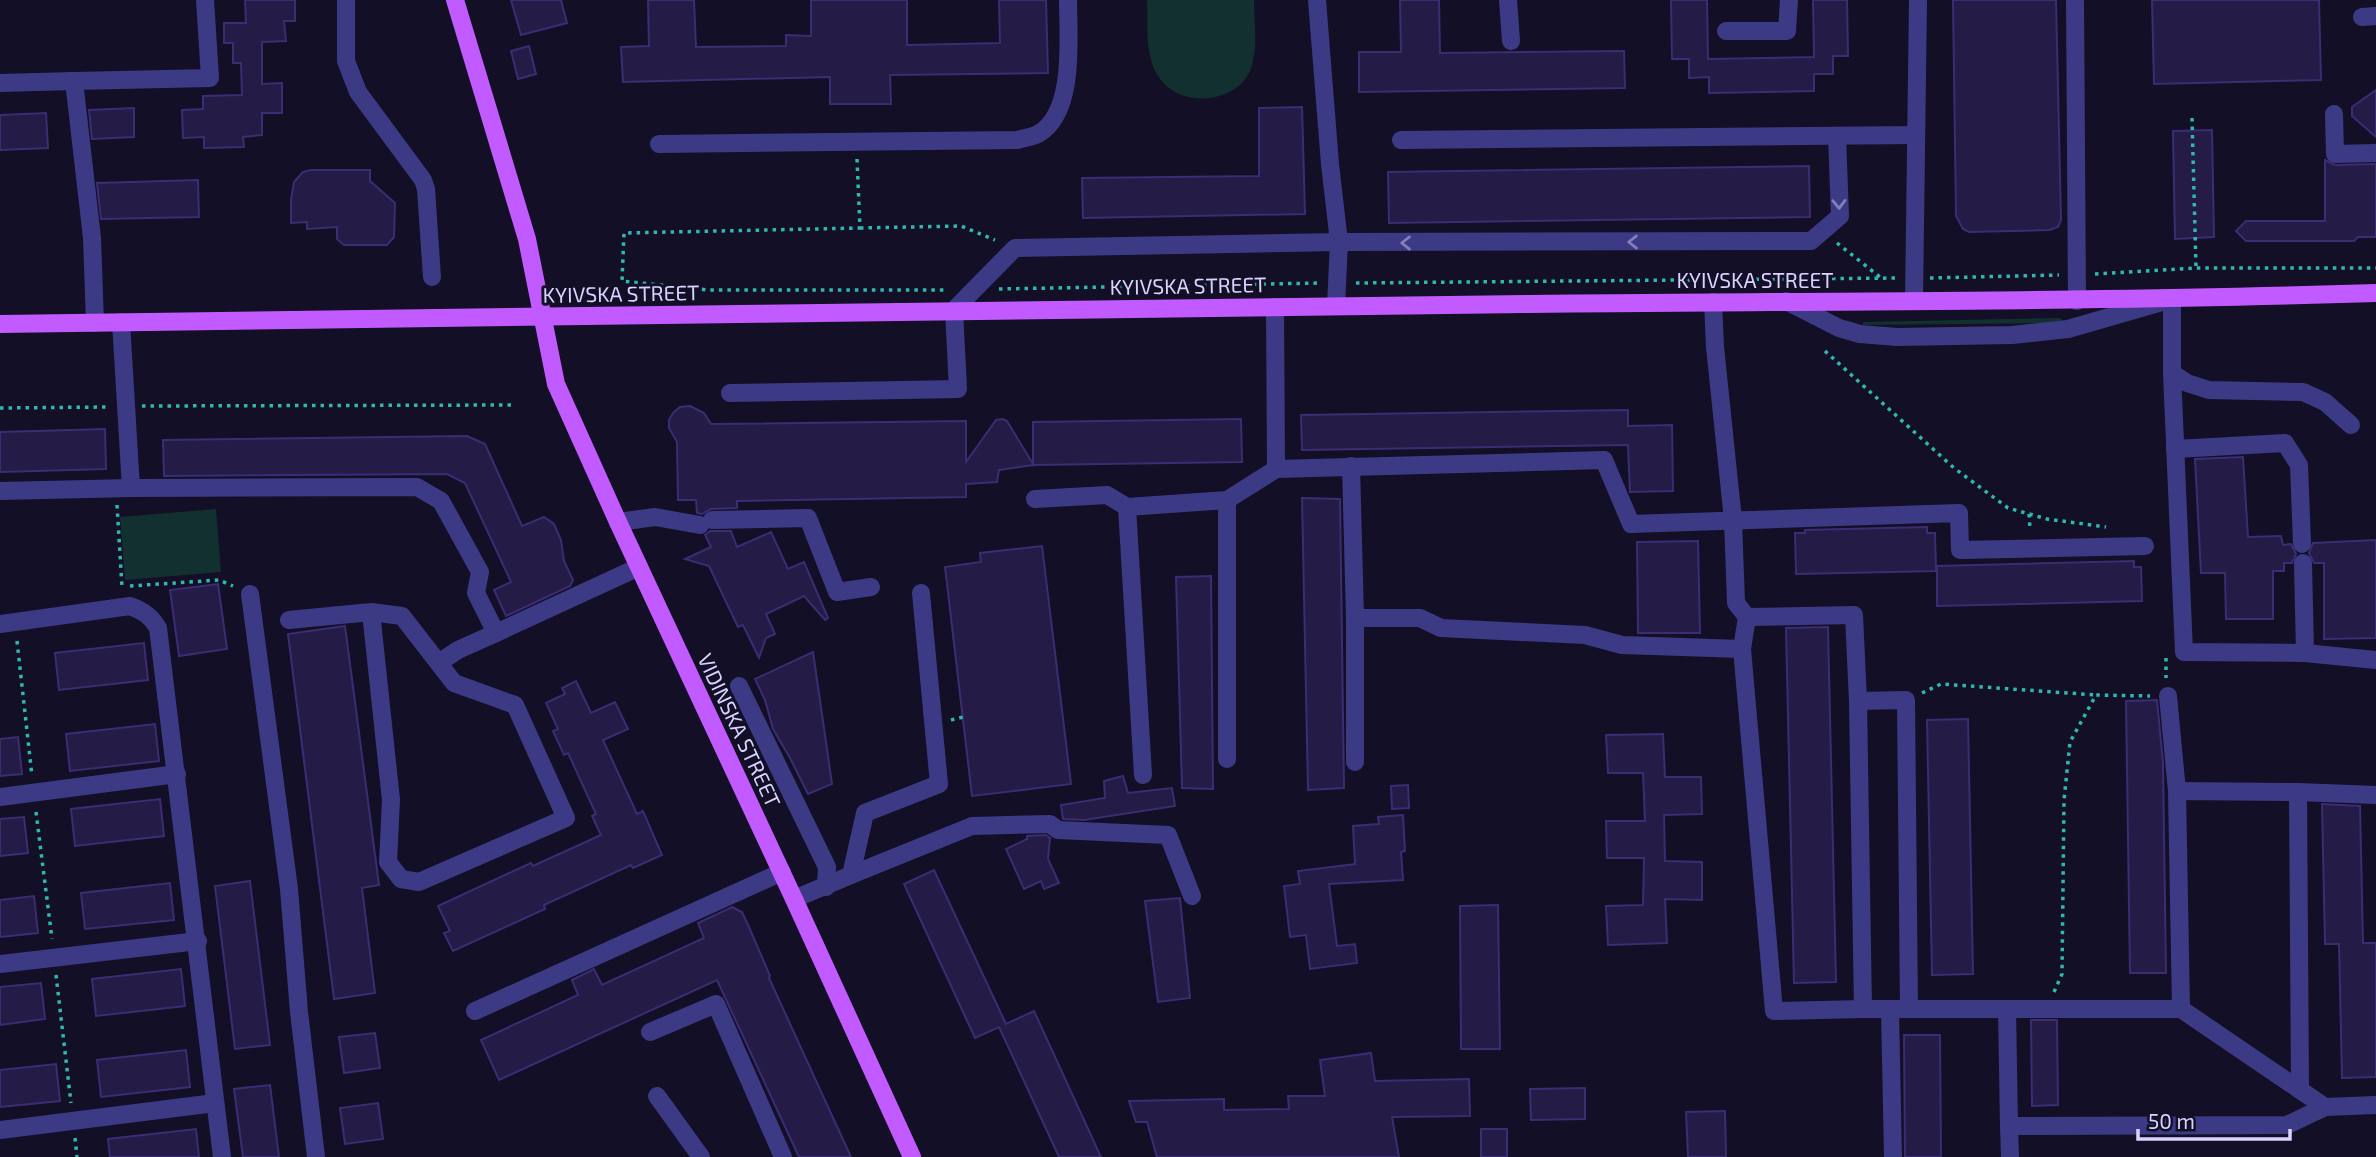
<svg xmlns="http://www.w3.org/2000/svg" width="2376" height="1157" font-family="'Exo 2',sans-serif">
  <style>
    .green { fill: #12302f }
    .building { fill: #241b47; stroke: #3b2d73; stroke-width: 2 }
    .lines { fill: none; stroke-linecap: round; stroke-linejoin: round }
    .path { stroke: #2fb8b0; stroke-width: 3.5; stroke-dasharray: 3.5 5; stroke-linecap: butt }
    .minor { stroke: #3d3a85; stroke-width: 18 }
    .major { stroke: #c25bff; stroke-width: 18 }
    .oneway { stroke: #837fbc }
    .labels { text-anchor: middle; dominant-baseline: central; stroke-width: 6; stroke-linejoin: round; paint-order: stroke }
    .street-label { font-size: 21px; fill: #d9d4ff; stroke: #130f26 }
  </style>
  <rect width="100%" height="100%" fill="#130f26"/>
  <!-- green -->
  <g class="green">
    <path d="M 1147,0 L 1254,0 C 1254,21 1258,45 1252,65 C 1242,103 1182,110 1160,79 C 1144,57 1148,26 1147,0 Z"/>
    <polygon points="2060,318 2063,321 2061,323 1863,325 1863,322"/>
    <polygon points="216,509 221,572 125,580 120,517"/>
  </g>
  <!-- building -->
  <g class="building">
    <polygon points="245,0 295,0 295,21 284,21 286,41 262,42 262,84 282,83 282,113 262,113 262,135 243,137 244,147 204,148 204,137 183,138 182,110 203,109 203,96 242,95 241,63 233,63 233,43 224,43 224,23 246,23"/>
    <polygon points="511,0 561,0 567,23 521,35"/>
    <polygon points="648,0 694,0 696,47 786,46 786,35 811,36 811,0 907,0 907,45 1000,43 999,0 1046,0 1048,73 890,75 891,104 830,104 830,77 623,82 621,47 649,46"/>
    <polygon points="1400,0 1439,0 1440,53 1624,51 1625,88 1359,92 1359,52 1401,52"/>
    <polygon points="1671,0 1707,0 1708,59 1814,57 1813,0 1847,0 1848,56 1833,56 1833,74 1814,74 1814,91 1709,93 1709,77 1689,78 1689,59 1672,59"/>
    <polygon points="1953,0 2056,0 2061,220 2058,227 2050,230 1969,232 1963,229 1956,216"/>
    <polygon points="2152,0 2319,0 2321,80 2154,84"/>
    <polygon points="529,46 536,74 518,79 511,51"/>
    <polygon points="2376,90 2376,137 2352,116 2352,107"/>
    <polygon points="1302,107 1305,214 1083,218 1082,178 1259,176 1259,108"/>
    <polygon points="134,108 134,137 92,139 89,110"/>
    <polygon points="46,113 48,148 0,150 0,115"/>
    <polygon points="2212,130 2214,237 2175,239 2173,131"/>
    <polygon points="2325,160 2335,165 2376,164 2376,237 2358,237 2354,241 2246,241 2236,231 2246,221 2325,221"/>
    <polygon points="1809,166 1810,217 1389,223 1388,172"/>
    <polygon points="311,170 370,170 370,181 395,203 394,237 387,245 344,245 337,239 337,227 307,229 307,222 291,223 291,200 294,182 303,172"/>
    <polygon points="198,180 199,217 101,219 97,183"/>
    <polygon points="690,406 704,413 711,424 966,421 966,462 996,420 1003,419 1007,421 1033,464 1033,422 1241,419 1242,462 1033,465 999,470 997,482 966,484 966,497 737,501 737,508 711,509 702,514 697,513 696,500 678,500 677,442 669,428 669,420 673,413 680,407"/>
    <polygon points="1628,410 1628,426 1672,425 1673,491 1630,492 1628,445 1302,450 1301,415"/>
    <polygon points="105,429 106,469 0,472 0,432"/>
    <polygon points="467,436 485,444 522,526 544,517 554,524 561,540 564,561 573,580 570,586 506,616 494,590 511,582 465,483 447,474 164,476 163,440"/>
    <polygon points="2243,457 2248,537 2281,536 2283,545 2291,544 2296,554 2292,563 2284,563 2284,571 2273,571 2273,619 2226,619 2225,573 2201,573 2195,459"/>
    <polygon points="1302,498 1340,499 1344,788 1308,790"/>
    <polygon points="1927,527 1927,533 1935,533 1936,571 1796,574 1795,533 1805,533 1805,530"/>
    <polygon points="710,531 731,531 737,547 771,532 788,569 804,562 828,618 825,620 804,596 766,614 775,634 766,638 759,658 743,625 738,627 709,566 685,559 711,547 705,535"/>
    <polygon points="2376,540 2376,638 2324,639 2324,563 2314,563 2309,553 2313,543"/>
    <polygon points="1698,541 1700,633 1638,633 1637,542"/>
    <polygon points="1042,546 1071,784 972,796 945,567 981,562 980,553"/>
    <polygon points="2134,561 2134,567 2141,567 2142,601 1937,606 1937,566"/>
    <polygon points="1211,576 1213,789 1182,788 1176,577"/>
    <polygon points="218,584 227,649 179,656 170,590"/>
    <polygon points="345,626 379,885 362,888 375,993 334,999 288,634"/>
    <polygon points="1828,627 1836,982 1794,983 1786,628"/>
    <polygon points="144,643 148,680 59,690 55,653"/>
    <polygon points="813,652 832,784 808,794 790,758 773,729 765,700 755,679"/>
    <polygon points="576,681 591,713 615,702 628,729 603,740 637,814 643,811 662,855 633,868 631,865 544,905 545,909 453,951 444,933 450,931 438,906 531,863 533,866 601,835 592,816 596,814 568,753 564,755 553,731 558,729 546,703 565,694 562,688"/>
    <polygon points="2157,700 2163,763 2166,973 2130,973 2126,701"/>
    <polygon points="1968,719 1973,974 1932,975 1927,720"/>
    <polygon points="155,724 159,761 70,771 66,734"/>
    <polygon points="1663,734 1665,777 1701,777 1702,814 1664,815 1665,861 1702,862 1702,900 1665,899 1667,943 1608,945 1606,906 1643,905 1644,858 1607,858 1606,821 1645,821 1643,773 1608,773 1606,735"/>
    <polygon points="18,737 22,774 0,776 0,739"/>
    <polygon points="1123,776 1128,793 1172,788 1175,806 1084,820 1063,819 1061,805 1105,798 1104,781"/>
    <polygon points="1408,785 1409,808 1392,809 1391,786"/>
    <polygon points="160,799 164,836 75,846 71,809"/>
    <polygon points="2322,804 2360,806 2363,943 2376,943 2376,1077 2342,1078 2339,944 2325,944"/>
    <polygon points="1403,815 1405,851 1401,852 1403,880 1329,884 1337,946 1355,944 1357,963 1310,969 1306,935 1290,937 1284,886 1300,884 1298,871 1355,864 1353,826 1379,824 1378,817"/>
    <polygon points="24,817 28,853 0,856 0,819"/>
    <polygon points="1046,835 1050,838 1048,859 1059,883 1044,889 1041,881 1024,889 1006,849 1027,839 1027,836"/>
    <polygon points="934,870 1006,1024 1034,1011 1101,1157 1059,1157 999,1027 975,1038 904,884"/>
    <polygon points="250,881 270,1045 235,1049 215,886"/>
    <polygon points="170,883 174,920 85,929 81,893"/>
    <polygon points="34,896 38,933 0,937 0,900"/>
    <polygon points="1180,898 1190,998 1158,1002 1145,901"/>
    <polygon points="1498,905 1500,1049 1461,1049 1460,906"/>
    <polygon points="732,907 742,912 749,927 770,976 769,978 851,1157 799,1157 717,980 499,1080 481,1040 578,995 572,980 594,969 602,985 704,938 698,923"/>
    <polygon points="181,969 185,1006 96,1016 92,979"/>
    <polygon points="41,983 45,1019 0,1025 0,987"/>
    <polygon points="2031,1020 2057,1020 2058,1105 2032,1106"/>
    <polygon points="375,1033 380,1068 344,1073 339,1037"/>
    <polygon points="1904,1035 1940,1035 1941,1157 1905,1157"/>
    <polygon points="186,1050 190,1087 101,1097 97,1060"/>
    <polygon points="1371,1053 1375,1081 1469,1079 1470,1116 1392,1117 1399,1157 1157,1157 1147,1122 1136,1122 1129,1101 1224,1099 1224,1110 1289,1109 1288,1096 1325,1096 1320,1060"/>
    <polygon points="56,1064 60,1101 0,1107 0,1070"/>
    <polygon points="270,1085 279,1157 243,1157 234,1089"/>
    <polygon points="1585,1088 1585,1119 1531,1120 1530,1089"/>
    <polygon points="378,1103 383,1139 345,1144 340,1108"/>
    <polygon points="1725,1111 1726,1157 1688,1157 1686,1112"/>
    <polygon points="196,1129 199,1157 110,1157 108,1139"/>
    <rect x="1481" y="1129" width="26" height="28"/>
  </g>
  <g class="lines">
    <!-- path -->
    <g class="path">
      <polyline points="2192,118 2196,268"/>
      <polyline points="857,159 860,228 624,233 622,281 708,290 946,290"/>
      <polyline points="860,228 961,226 995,240"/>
      <polyline points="1837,243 1880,277"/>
      <polyline points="2095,274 2196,268 2376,268"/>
      <polyline points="1930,278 2059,275"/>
      <polyline points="1356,283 1898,278"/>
      <polyline points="999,289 1321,283"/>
      <polyline points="1825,351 1954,468 2008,508 2047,519 2106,527"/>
      <polyline points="142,406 515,405"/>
      <polyline points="0,408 107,407"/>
      <polyline points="117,505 122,587"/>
      <polyline points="2029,514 2030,529"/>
      <polyline points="130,586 219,580 233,586"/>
      <polyline points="17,641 32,776"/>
      <polyline points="2166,658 2166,678"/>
      <polyline points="1922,693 1941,684 2096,695"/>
      <polyline points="951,720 963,717"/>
      <polyline points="36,812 52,939"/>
      <polyline points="56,975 71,1103"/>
      <polyline points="2054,992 2062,974 2064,800 2070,742 2096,695 2150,696"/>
      <polyline points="75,1138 77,1157"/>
    </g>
    <!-- minor -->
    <g class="minor">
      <polyline points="346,0 346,61 358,92 423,180 426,189 432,277"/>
      <polyline points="1317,0 1330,164 1339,242 1336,306"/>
      <polyline points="1508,0 1511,41"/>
      <polyline points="2075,0 2077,301"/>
      <polyline points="2362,17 2376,16"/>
      <polyline points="1726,31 1787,31 1789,0"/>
      <polyline points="74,81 210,78 205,0"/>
      <polyline points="0,83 74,81 92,238 95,323"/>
      <polyline points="2334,114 2335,154 2376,153"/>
      <polyline points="1401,140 1916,135"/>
      <path d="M 659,144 L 1017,140 C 1024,138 1032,137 1038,134 C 1076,113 1068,36 1068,0"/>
      <polyline points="1786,301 1839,328 1860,334 1897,337 2012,335 2068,329 2172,299 2172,373 2187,383 2209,390 2303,392 2325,402 2351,425"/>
      <polyline points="1914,301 1918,0"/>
      <polyline points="1713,302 1715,347 1733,520 1736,603 1747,617 1742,649 1774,1011 1863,1009 2181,1009 2325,1107"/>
      <polyline points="1275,307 1276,469 1604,460 1631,524 1959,513 1960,550 2145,546"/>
      <polyline points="121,322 131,488 417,487 441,501 480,572 476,593 496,633 639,567"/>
      <polyline points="2172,373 2184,652 2305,653 2376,660"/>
      <polyline points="730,393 958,389 954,310 1015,248 1339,242 1811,241 1840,216 1837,136"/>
      <polyline points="2175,449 2285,443 2299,465 2302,544"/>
      <polyline points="1351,466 1355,618 1420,618 1441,628 1585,635 1622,645 1742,649"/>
      <polyline points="0,491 131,488"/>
      <polyline points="1035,499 1107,495 1127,507"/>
      <polyline points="712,520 808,518 837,592 871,587"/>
      <polyline points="618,522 655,517 700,525"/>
      <polyline points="2303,563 2305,653"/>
      <polyline points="250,594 289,889 299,1012 316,1157"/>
      <polyline points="1747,617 1854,615 1858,701 1863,1009"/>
      <polyline points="1355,618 1355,762"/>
      <polyline points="289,620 371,612 402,616 454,683 515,705 566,818 419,882 401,879 388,862 391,800 371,612"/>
      <path d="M 0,624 L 130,606 C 143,611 151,616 158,628 L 222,1157"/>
      <polyline points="440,662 458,650 496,633"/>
      <polyline points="739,686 827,867 826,887"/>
      <polyline points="2168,696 2177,791"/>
      <polyline points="1858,701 1906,700 1909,1009"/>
      <polyline points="1227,759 1227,500"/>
      <polyline points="1143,775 1127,507 1227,500 1276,469"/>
      <polyline points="2298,792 2376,795"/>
      <polyline points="0,797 177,774"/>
      <polyline points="851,875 972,826 1050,824 1058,830 1168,835 1192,896"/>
      <polyline points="794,899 851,875 865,813 939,784 921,593"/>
      <polyline points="0,964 198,941"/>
      <polyline points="1890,1009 1893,1157"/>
      <polyline points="2007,1009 2009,1126 2287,1125 2325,1107 2376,1105"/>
      <polyline points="2181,1009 2177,791 2298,792 2300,1090"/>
      <polyline points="475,1011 782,872"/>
      <polyline points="650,1032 716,1004 783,1157"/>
      <polyline points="657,1096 701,1157"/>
      <polyline points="2009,1126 2010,1157"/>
      <polyline points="0,1130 215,1103"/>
    </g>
    <!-- major -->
    <g class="major">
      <polyline points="455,0 527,239 556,384 618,522 794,899 912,1157"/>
      <path d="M 0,324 C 509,317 1019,310 1528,304 C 1811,301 2093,302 2376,293"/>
    </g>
  </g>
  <!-- one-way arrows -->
  <defs><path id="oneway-chevron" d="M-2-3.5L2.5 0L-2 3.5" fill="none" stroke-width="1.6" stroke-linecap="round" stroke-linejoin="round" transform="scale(1.75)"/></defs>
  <g class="oneway">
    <use href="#oneway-chevron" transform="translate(1839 204) rotate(89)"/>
    <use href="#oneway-chevron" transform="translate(1633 242) rotate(180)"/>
    <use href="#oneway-chevron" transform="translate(1406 243) rotate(180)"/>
  </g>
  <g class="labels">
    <!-- street labels -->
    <g class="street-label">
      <text x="1755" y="279">KYIVSKA STREET</text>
      <text transform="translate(1188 285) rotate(-1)">KYIVSKA STREET</text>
      <text transform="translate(621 293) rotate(-1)">KYIVSKA STREET</text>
      <text transform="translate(740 730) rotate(65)">VIDINSKA STREET</text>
    </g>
  </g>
  <!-- scale -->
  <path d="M2138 1129v10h152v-10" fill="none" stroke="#d9d4ff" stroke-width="3.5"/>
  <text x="2148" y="1129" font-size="21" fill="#d9d4ff" stroke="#130f26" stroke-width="5" paint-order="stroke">50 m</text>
</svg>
